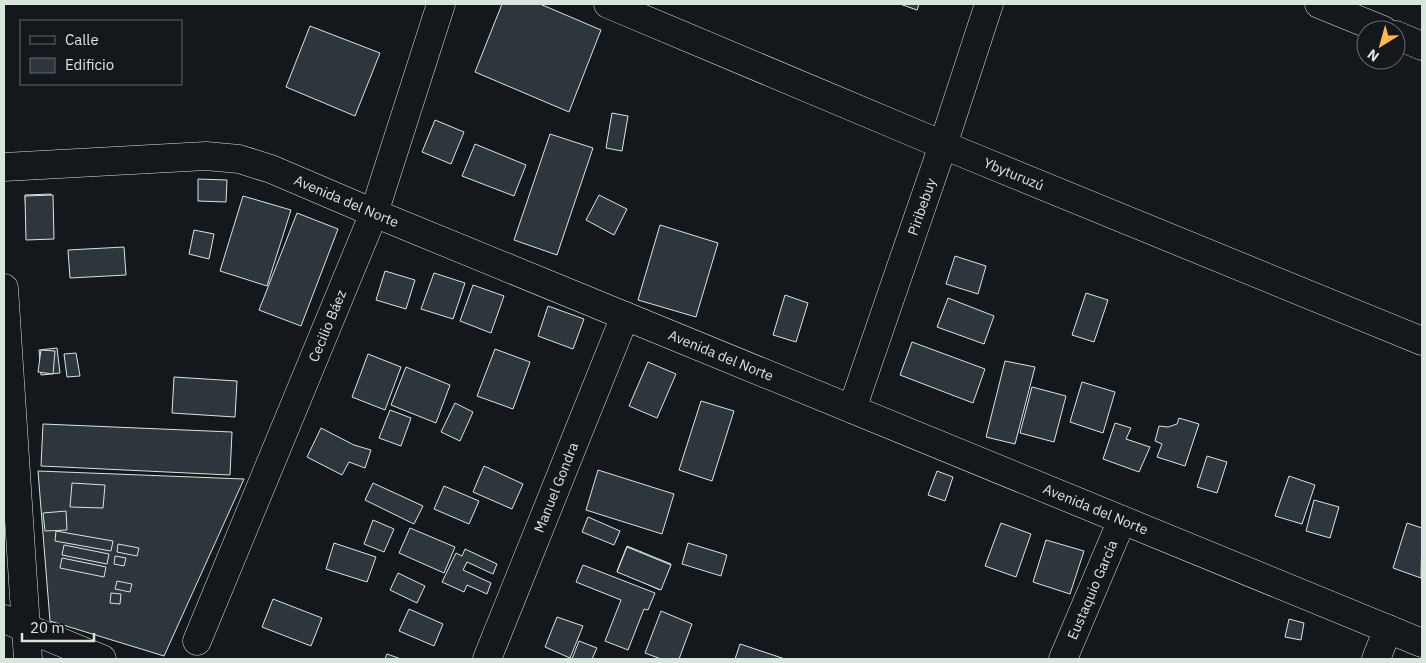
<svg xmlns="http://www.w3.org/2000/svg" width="1426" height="663" font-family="'IBM Plex Sans',sans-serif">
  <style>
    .building { fill: #2c363c; stroke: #d8e6dc }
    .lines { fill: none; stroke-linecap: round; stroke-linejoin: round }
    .minor-casing { stroke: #d8e6dc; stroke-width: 29 }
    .major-casing { stroke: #d8e6dc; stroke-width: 29 }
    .minor { stroke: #14181c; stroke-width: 28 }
    .major { stroke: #14181c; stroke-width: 28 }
    .labels { text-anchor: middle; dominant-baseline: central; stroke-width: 4; stroke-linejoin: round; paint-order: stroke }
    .street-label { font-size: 14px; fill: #d8e6dc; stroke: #14181c }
  </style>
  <rect width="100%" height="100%" fill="#14181c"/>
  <!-- building -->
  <g class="building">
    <polygon points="502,4 540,4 601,30 569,112 475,72"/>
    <polygon points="900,4 919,4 917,10"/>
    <polygon points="310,26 380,53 355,116 286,87"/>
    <polygon points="612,113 628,116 622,151 606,148"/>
    <polygon points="435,120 464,132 451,164 422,152"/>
    <polygon points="550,134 593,148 557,255 514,240"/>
    <polygon points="475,144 526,165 514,196 462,176"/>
    <polygon points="198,179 227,180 226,202 198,201"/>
    <polygon points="51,194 53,237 27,238 25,195"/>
    <polygon points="53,195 54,239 26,240 25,196"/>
    <polygon points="599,195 627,209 614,235 586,220"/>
    <polygon points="243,196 291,210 267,286 220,271"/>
    <polygon points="297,213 338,229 301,326 259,310"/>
    <polygon points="660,225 718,243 696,317 638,300"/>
    <polygon points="194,230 214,234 209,259 189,254"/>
    <polygon points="124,247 126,275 70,278 68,250"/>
    <polygon points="955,256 986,266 978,294 946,284"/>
    <polygon points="385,271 415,280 406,309 376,300"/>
    <polygon points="434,273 465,283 453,319 421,309"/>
    <polygon points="473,285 504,296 491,333 460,321"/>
    <polygon points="1086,293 1108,300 1094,342 1072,335"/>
    <polygon points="785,295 808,303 796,342 773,335"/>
    <polygon points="948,298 994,316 984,344 937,327"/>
    <polygon points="548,306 584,319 573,349 538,336"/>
    <polygon points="912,342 985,369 973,403 900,375"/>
    <polygon points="57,348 60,373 41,375 39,350"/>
    <polygon points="495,349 530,362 513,409 477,396"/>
    <polygon points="41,350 55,351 53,374 38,372"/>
    <polygon points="76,353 80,376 67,377 64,354"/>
    <polygon points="368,354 401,367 385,410 352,397"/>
    <polygon points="1005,361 1035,367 1015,444 986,437"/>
    <polygon points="648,362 676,374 657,418 629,406"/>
    <polygon points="406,367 450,385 436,423 391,405"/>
    <polygon points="174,377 237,381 235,417 172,413"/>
    <polygon points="1082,382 1115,392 1103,433 1070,422"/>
    <polygon points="1032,387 1066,396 1054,442 1020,433"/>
    <polygon points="701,401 734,411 712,481 679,470"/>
    <polygon points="455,403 473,412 460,441 441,432"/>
    <polygon points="390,410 411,418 401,446 379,438"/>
    <polygon points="1179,418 1199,424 1185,466 1157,457 1162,444 1155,441 1159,426 1168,427 1177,424"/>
    <polygon points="1115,423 1131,428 1126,439 1150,447 1139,472 1103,459"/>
    <polygon points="43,424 232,432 230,475 41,466"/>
    <polygon points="321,428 354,445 371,450 365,468 349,462 342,475 307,457"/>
    <polygon points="1207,456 1227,462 1217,493 1197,487"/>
    <polygon points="484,466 523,484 512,509 473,492"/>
    <polygon points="598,470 674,494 662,534 586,510"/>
    <polygon points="38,471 244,479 164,656 50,621"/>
    <polygon points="937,471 953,477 945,501 928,495"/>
    <polygon points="1289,476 1315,485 1302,524 1275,516"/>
    <polygon points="72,483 105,485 103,508 70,507"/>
    <polygon points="373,483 423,506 414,524 365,500"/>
    <polygon points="444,486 479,501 469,524 434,509"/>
    <polygon points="1314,500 1339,507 1330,538 1306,531"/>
    <polygon points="66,511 67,530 45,531 43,513"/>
    <polygon points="588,517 620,531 614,545 582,532"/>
    <polygon points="373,520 394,529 384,552 364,544"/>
    <polygon points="1001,523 1031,534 1016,577 985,566"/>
    <polygon points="1407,523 1422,528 1421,578 1393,568"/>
    <polygon points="410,528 455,547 444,573 399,553"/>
    <polygon points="56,531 113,541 111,551 55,541"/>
    <polygon points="1046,540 1084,551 1070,594 1033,582"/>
    <polygon points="334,543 376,557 367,582 326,569"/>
    <polygon points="688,543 727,555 721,576 682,564"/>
    <polygon points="118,544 139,548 137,556 117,552"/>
    <polygon points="64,545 109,554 107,564 62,555"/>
    <polygon points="627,546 671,564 660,590 617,571"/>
    <polygon points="627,547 671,565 661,590 617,572"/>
    <polygon points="465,549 497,564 493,574 467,562 463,570 491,583 487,594 467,585 464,592 442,582 456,553 462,556"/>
    <polygon points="115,556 126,558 124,566 114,564"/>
    <polygon points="62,558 106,567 104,577 60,568"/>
    <polygon points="583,565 655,593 648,610 644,609 628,650 605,641 621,600 576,582"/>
    <polygon points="398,573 425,586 417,603 390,590"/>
    <polygon points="117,581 132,584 130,592 115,589"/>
    <polygon points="111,593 121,594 120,604 110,603"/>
    <polygon points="273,599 322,618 311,646 262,627"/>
    <polygon points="409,609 443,624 434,646 399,631"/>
    <polygon points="661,611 692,624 679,659 661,659 645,653"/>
    <polygon points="557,617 583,626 570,658 545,647"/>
    <polygon points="1289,619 1304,623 1301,640 1285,637"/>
    <polygon points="579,641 597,648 592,659 572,659"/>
    <polygon points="740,644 785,659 735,659"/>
    <polygon points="387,654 401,659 385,659"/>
  </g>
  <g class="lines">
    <!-- minor casing -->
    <g class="minor-casing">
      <g id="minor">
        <path id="s1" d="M 608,4 L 943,145 L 1422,341"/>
        <polyline points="1319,4 1383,30"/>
        <polyline points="1396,35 1422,46"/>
        <path id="s2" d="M 4,167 L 206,156 L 239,159 L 271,169 L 374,213 L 1422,643"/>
        <path id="s3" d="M 852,409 L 943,145 L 989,4"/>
        <polyline points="4,619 102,659"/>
        <path id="s4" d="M 197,641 L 374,213 L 441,4"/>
        <path id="s5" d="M 487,659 L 625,316"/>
        <path id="s6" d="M 1063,659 L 1122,520"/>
        <polyline points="1376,659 1388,629"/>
      </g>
    </g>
    <!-- major casing -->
    <g class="major-casing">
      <polyline id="major" points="4,288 28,659"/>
    </g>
    <!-- minor -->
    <use href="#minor" class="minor"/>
    <!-- major -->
    <use href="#major" class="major"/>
  </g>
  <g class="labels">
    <!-- street labels -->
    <g class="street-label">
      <text stroke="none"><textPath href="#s1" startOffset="440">Ybyturuzú</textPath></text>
      <text stroke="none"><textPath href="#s2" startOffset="351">Avenida del Norte</textPath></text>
      <text stroke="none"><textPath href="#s3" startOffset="214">Piribebuy</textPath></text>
      <text stroke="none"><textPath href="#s4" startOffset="341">Cecilio Báez</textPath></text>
      <text stroke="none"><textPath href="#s2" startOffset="756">Avenida del Norte</textPath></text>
      <text stroke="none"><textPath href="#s5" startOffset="185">Manuel Gondra</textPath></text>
      <text stroke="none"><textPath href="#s2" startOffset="1161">Avenida del Norte</textPath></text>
      <text stroke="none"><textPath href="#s6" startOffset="75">Eustaquio García</textPath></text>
    </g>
  </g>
  <!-- border -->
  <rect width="1426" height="663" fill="none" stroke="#d8e6dc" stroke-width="10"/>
  <!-- legend -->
  <rect x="20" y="20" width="162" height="65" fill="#14181c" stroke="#626a69"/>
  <rect x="30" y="36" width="25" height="8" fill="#14181c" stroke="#626a69"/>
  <text x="65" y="45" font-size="15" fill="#d8e6dc">Calle</text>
  <rect x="30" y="58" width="25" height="15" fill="#2c363c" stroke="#626a69"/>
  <text x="65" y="70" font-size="15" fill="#d8e6dc">Edificio</text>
  <!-- north arrow -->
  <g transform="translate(1381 45) rotate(217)"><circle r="24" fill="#14181c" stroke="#626a69"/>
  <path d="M0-4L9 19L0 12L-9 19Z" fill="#ffb74d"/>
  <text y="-8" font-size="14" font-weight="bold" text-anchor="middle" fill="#d8e6dc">N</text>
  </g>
  <!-- scale -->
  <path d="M22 633v8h72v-8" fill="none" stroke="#d8e6dc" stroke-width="2.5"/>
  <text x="30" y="633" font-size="15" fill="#d8e6dc" stroke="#14181c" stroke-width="4" paint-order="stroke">20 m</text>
</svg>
